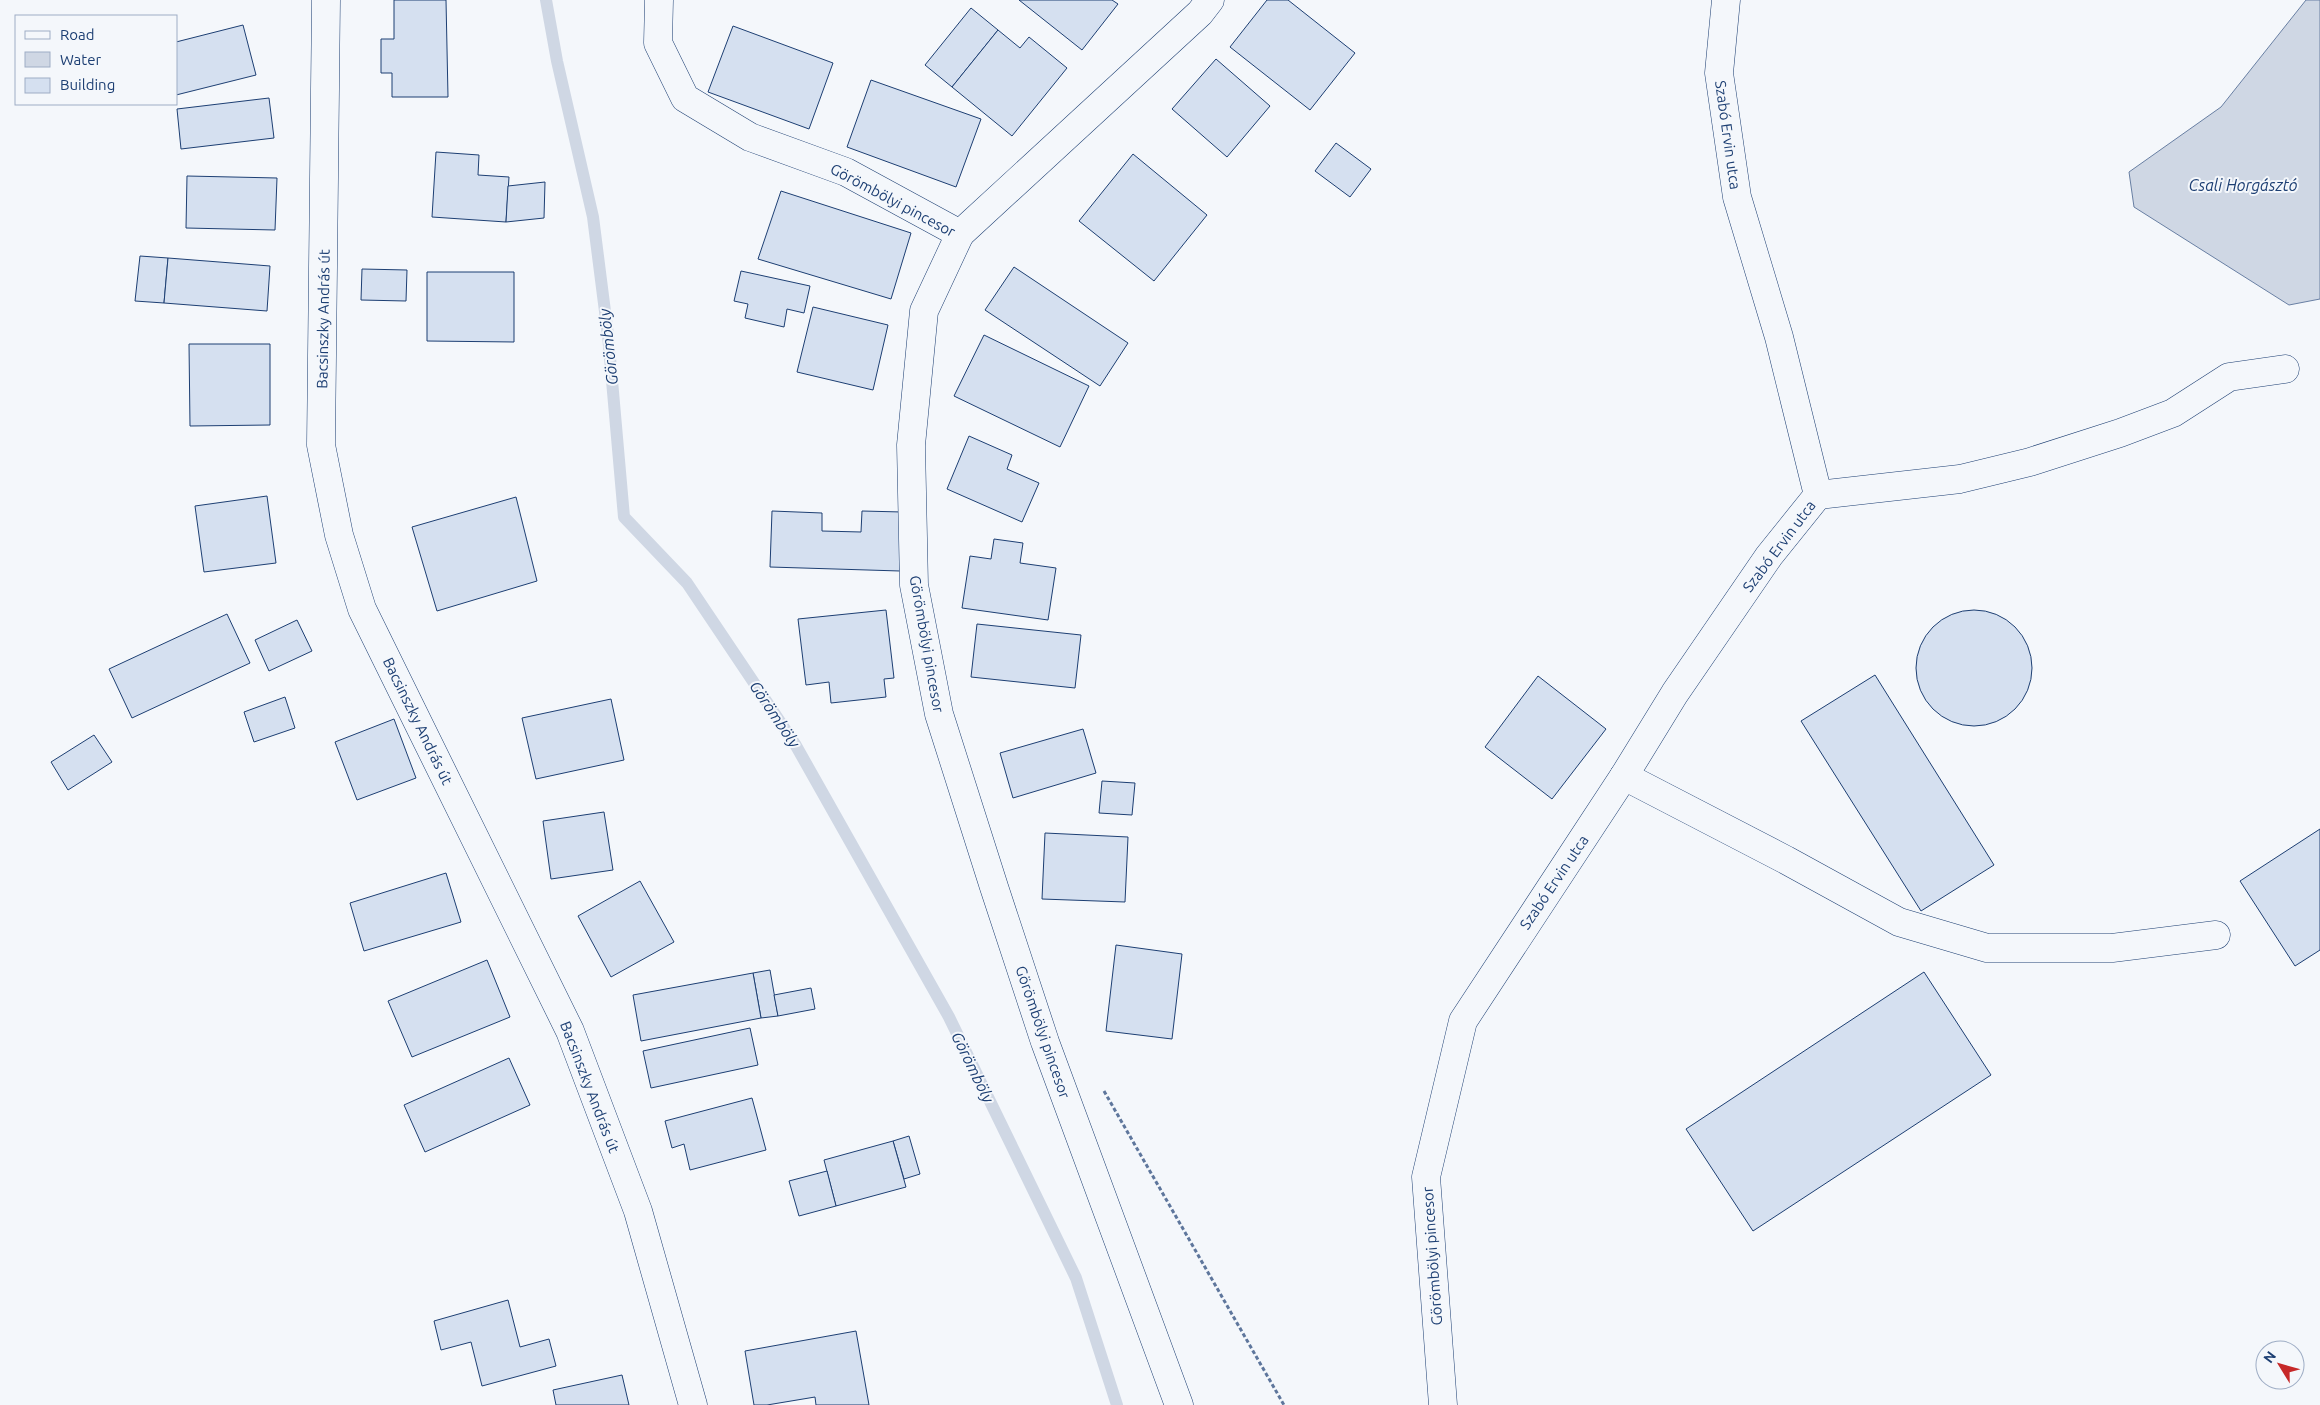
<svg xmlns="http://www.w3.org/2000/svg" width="2320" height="1405" font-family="Ubuntu,sans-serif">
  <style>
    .water { fill: #cfd7e4; stroke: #687fa3 }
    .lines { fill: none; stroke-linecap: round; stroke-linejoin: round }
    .stream { stroke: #cfd7e4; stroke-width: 12 }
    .building { fill: #d5e0f0; stroke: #1d3f73 }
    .minor-casing { stroke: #1d3f73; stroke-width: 29 }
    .path { stroke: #5e769c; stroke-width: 3; stroke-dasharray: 4 2.5; stroke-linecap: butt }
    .minor { stroke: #f4f7fb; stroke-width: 28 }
    .labels { text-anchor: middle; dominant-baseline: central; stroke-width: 4; stroke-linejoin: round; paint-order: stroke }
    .street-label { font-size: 15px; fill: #1d3f73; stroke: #f4f7fb }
    .water-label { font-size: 16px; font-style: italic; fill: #1d3f73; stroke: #f4f7fb }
  </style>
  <rect width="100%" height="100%" fill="#f4f7fb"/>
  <!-- water -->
  <polygon class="water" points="2306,0 2320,0 2320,299 2289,305 2134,207 2129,172 2221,107"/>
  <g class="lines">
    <!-- stream -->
    <polyline class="stream" points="546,0 557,61 593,217 608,335 624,517 687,583 795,744 949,1017 1076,1278 1117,1405"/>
  </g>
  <!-- building -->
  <g class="building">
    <polygon points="394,0 446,0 448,97 392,97 392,73 381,73 381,39 394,39"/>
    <polygon points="1019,0 1112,0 1118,4 1082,50"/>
    <polygon points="1267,0 1288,0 1355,53 1310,110 1230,47"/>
    <polygon points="971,8 998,30 952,87 925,65"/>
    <polygon points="243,25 256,75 176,95 176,42"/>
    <polygon points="733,26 833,63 809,129 708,92"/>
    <polygon points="998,30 1020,48 1029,37 1067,68 1012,136 952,87"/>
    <polygon points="1216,59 1270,106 1227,157 1172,109"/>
    <polygon points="871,80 981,119 956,187 847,147"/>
    <polygon points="269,98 274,138 181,149 177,109"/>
    <polygon points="1336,143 1371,169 1350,197 1315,171"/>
    <polygon points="436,152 479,155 478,175 509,177 506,222 432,217"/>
    <polygon points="1133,154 1207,215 1154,281 1079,221"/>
    <polygon points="187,176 277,178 275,230 186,228"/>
    <polygon points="545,182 544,218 506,222 508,186"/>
    <polygon points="781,191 911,233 891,299 758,259"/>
    <polygon points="140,256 168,258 164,303 135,301"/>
    <polygon points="168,258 270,266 267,311 164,303"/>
    <polygon points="1014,267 1128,343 1100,386 985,310"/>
    <polygon points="362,269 407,270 406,301 361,300"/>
    <polygon points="741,271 810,286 804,313 787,309 784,327 745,318 748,304 734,301"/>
    <polygon points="427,272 514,272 514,342 427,341"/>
    <polygon points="813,307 888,325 873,390 797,372"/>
    <polygon points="984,335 1089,386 1060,447 954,396"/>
    <polygon points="189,344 270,344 270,425 190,426"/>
    <polygon points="969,436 1012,455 1007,469 1039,483 1022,522 947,489"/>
    <polygon points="267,496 276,563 204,572 195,506"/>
    <polygon points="516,497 537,581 437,611 412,527"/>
    <polygon points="772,511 822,513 822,531 861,532 862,511 902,512 900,571 770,567"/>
    <polygon points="994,539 1023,543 1020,563 1056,568 1048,620 962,608 970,556 991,559"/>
    <polygon points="886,610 894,678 884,679 886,697 831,703 829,682 806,685 798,619"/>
    <circle cx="1974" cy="668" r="58"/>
    <polygon points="227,614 250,663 132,718 109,669"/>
    <polygon points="297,620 312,651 269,671 255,640"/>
    <polygon points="977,624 1081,635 1075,688 971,677"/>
    <polygon points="1875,675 1994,865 1921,911 1801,721"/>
    <polygon points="1538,676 1606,729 1552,799 1485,747"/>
    <polygon points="285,697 295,728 254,742 244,712"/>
    <polygon points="611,699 624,760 536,779 522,718"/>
    <polygon points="394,719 416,778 357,800 335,742"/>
    <polygon points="1083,729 1096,773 1013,798 1000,753"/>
    <polygon points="94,735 112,762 68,790 51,762"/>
    <polygon points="1102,781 1135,783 1132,815 1099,813"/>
    <polygon points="604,812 613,870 551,879 543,821"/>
    <polygon points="2320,829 2320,950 2295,966 2240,881"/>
    <polygon points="1045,833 1128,837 1125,902 1042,899"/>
    <polygon points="446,873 461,922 364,951 350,903"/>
    <polygon points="640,881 674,942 611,977 578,916"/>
    <polygon points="1116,945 1182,954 1172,1039 1106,1031"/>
    <polygon points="487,960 510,1017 412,1057 388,1001"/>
    <polygon points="770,970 778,1016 761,1018 753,973"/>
    <polygon points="1924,972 1991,1075 1753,1231 1686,1129"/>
    <polygon points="753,973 761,1018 641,1041 633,995"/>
    <polygon points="811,988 815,1009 778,1016 774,995"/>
    <polygon points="750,1028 758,1065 651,1088 643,1051"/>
    <polygon points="509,1058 530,1105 425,1152 404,1105"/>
    <polygon points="752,1098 766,1150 690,1170 684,1144 672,1148 665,1121"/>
    <polygon points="909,1136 920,1174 904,1179 893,1141"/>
    <polygon points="893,1141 906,1187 836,1206 824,1160"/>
    <polygon points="827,1171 836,1206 799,1216 789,1181"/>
    <polygon points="508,1300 520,1347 549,1339 556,1366 482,1386 471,1342 441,1350 434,1321"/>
    <polygon points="856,1331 869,1405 816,1405 815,1397 767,1405 754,1405 745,1351"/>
    <polygon points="622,1375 629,1405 556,1405 553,1390"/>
  </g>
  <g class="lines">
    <!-- minor casing -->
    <g class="minor-casing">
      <g id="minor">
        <polyline points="326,0 321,445 339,535 362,609 570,1031 638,1211 693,1405"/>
        <polyline points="659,0 658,43 685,98 750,137 846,172 960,234 924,311 911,445 914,585 939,714 994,887 1045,1042 1179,1405"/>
        <polyline points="960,234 1200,13 1210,0"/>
        <polyline points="1818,495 1960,479 2030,462 2120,433 2173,413 2229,377 2285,369"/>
        <polyline points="1624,776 1786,860 1899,922 1987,948 2112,948 2216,935"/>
        <polyline points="1443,1405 1426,1177 1463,1021 1624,776 1675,693 1769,556 1818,495 1779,337 1737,197 1719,73 1726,0"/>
      </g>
    </g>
    <!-- path -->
    <polyline class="path" points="1104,1091 1284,1405"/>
    <!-- minor -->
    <use href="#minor" class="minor"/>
  </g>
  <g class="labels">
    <!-- street labels -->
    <g class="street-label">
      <text transform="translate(1728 135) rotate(82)">Szabó Ervin utca</text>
      <text transform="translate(893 200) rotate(28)">Görömbölyi pincesor</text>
      <text transform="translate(323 319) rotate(-89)">Bacsinszky András út</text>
      <text transform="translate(1779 546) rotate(-53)">Szabó Ervin utca</text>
      <text transform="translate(927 644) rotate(80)">Görömbölyi pincesor</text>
      <text transform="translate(418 721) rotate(64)">Bacsinszky András út</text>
      <text transform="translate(1554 882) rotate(-56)">Szabó Ervin utca</text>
      <text transform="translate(1043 1032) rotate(71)">Görömbölyi pincesor</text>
      <text transform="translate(590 1087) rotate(69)">Bacsinszky András út</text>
      <text transform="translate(1432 1256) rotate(-94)">Görömbölyi pincesor</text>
    </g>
    <!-- water labels -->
    <g class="water-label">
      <text x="2243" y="185">Csali Horgásztó</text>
      <text transform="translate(608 347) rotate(-96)">Görömböly</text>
      <text transform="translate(775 714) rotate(56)">Görömböly</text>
      <text transform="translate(973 1067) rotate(64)">Görömböly</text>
    </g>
  </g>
  <!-- legend -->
  <rect x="15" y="15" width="162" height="90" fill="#f4f7fb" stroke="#9eadc5"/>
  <rect x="25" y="31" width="25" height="8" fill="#f4f7fb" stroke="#9eadc5"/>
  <text x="60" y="40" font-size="15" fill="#1d3f73">Road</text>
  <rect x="25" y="52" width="25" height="15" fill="#cfd7e4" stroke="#9eadc5"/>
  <text x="60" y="65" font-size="15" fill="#1d3f73">Water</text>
  <rect x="25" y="78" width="25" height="15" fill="#d5e0f0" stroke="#9eadc5"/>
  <text x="60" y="90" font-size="15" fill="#1d3f73">Building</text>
  <!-- north arrow -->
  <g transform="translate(2280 1365) rotate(307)"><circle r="24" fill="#f4f7fb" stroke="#9eadc5"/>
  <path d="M0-4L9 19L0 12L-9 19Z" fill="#c62828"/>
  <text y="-8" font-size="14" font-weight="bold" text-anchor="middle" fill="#1d3f73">N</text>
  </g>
</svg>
